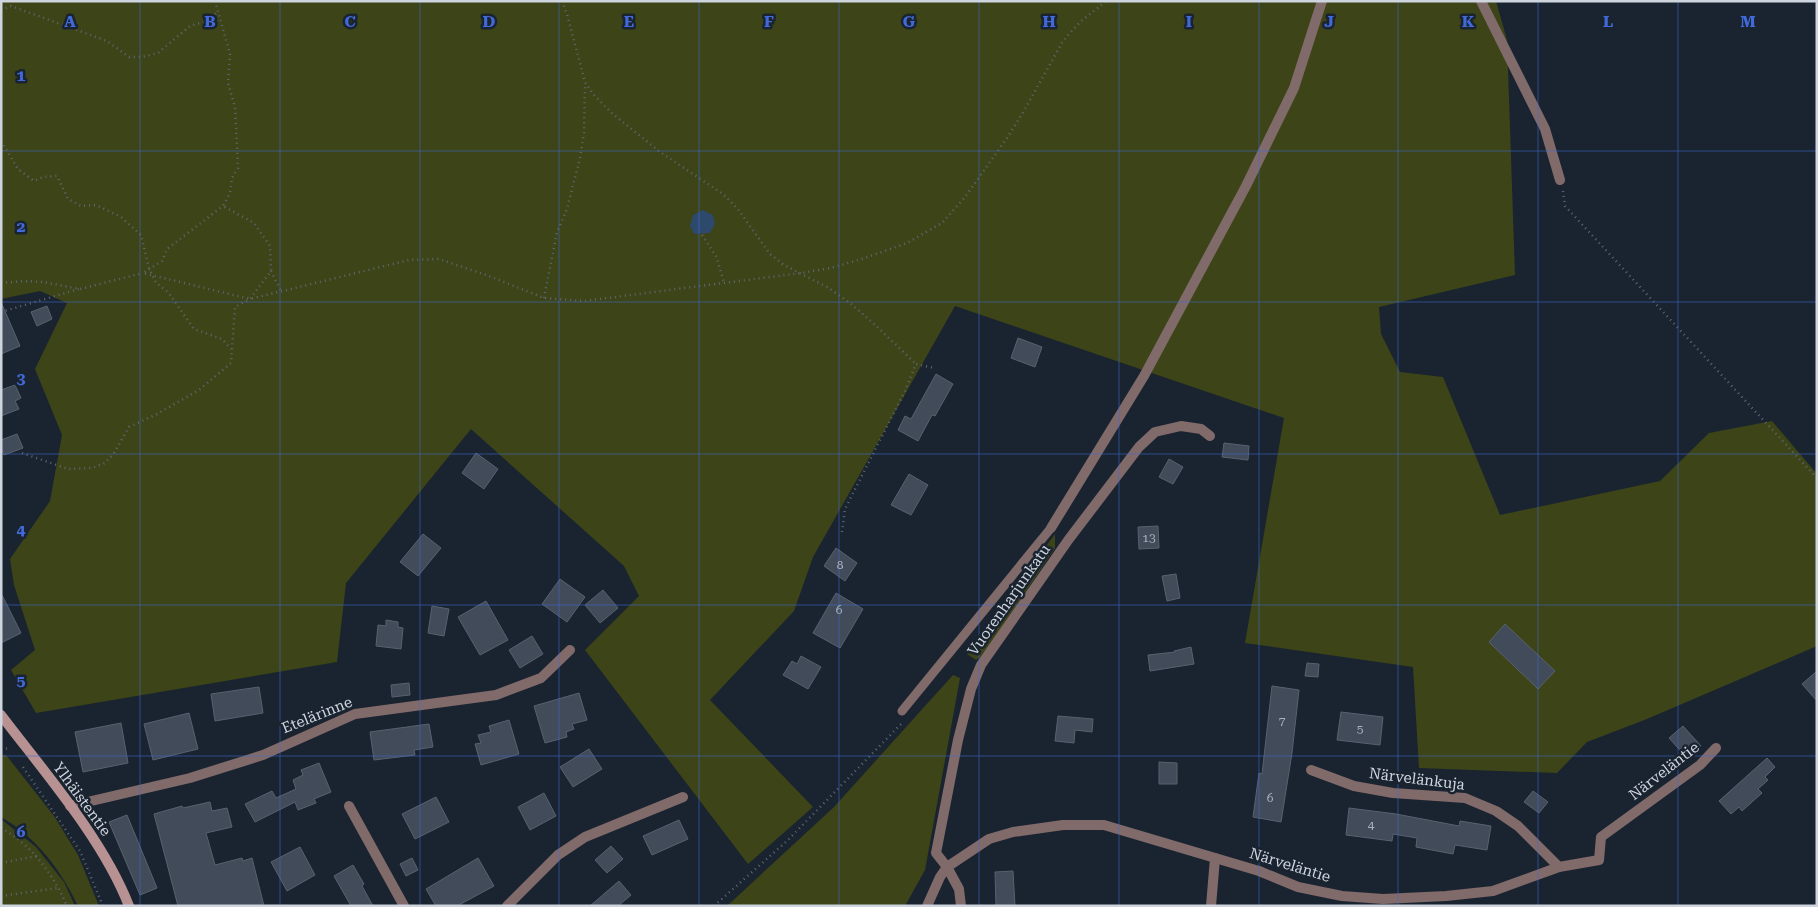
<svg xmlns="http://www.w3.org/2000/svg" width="1818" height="907" font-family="'Roboto Serif',serif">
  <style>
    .green { fill: #3d4417 }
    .water { fill: #2d496b }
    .building { fill: #414b59; stroke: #576271 }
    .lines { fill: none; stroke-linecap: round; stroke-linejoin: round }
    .path { stroke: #5f6772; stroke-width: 2.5; stroke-dasharray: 1 4; stroke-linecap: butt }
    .lane { stroke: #816a6a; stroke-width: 9 }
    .street { stroke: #816a6a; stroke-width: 10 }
    .secondary { stroke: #b89292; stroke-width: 10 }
    .grid { fill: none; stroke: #4169d9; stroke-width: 1; stroke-opacity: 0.55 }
    .labels { text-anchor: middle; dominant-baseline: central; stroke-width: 5; stroke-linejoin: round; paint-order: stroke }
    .number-label { font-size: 12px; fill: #acb2bd }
    .street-label { font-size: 15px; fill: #cfd5de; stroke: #1a2430 }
    .grid-label { font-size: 16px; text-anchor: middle; font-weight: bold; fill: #4169d9; stroke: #1a2430; stroke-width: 5; stroke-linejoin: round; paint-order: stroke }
  </style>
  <rect width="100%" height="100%" fill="#1a2430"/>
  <!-- green -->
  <g class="green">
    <polygon points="1,1 1496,1 1507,40 1515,275 1379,307 1381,334 1400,372 1443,377 1500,515 1660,481 1709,433 1772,421 1817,474 1817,646 1647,719 1587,742 1557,773 1419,768 1413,667 1245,643 1284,418 955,306 813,557 794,611 710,700 813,807 748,864 585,650 639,596 624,566 471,429 346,583 337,662 36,713 11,670 35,650 14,585 10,559 50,501 62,435 35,369 67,303 40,291 1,299"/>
    <polygon points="1055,534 1055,548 985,653 976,660 967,654"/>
    <polygon points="953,675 960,678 925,870 905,906 727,906 834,807"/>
    <path d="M 1,755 L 6,755 L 54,816 L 78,855 L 99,906 L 78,906 C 61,870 36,837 1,817 Z"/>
    <polygon points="1,819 36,847 64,882 75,906 1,906"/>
  </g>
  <!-- water -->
  <polygon class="water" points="703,210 713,215 715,224 710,233 694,234 690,226 693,215"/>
  <!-- building -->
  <g class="building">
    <polygon points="1,302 20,346 1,354"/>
    <polygon points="47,306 52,319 37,326 31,312"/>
    <polygon points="1018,338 1042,347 1035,367 1011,358"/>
    <polygon points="936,374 953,384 935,416 932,415 918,441 898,430 905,416 911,419"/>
    <polygon points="15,385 21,398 15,401 19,409 1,416 1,390"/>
    <polygon points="17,434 23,448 4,455 1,448 1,440"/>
    <polygon points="1224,443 1249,446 1248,460 1222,457"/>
    <polygon points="476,453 498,469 484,489 462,473"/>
    <polygon points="1169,459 1183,467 1173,484 1159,477"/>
    <polygon points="909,474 928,485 911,515 891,505"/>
    <polygon points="1158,526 1159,548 1139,549 1138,527"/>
    <polygon points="423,534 441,548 418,576 400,562"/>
    <polygon points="836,548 857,563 845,581 824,566"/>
    <polygon points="1176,574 1180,598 1167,601 1162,576"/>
    <polygon points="560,579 585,597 567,622 542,604"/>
    <polygon points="603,590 618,608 600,623 585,605"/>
    <polygon points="1,593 21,633 1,643"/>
    <polygon points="836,593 863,609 840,648 813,633"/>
    <polygon points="486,601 508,640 480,655 458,617"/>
    <polygon points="432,606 449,609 444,636 428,633"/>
    <polygon points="386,620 398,622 398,627 403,628 401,649 376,646 378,625 386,626"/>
    <polygon points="1505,624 1555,671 1538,689 1489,642"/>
    <polygon points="532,636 543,654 520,668 509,650"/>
    <polygon points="1191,647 1194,664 1150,671 1148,655 1175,652 1174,651"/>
    <polygon points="801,656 821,667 808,689 783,675 792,661 797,664"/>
    <polygon points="1307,663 1319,664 1318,677 1305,676"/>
    <polygon points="1817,671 1817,701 1802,684"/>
    <polygon points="409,683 410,695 392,697 391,685"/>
    <polygon points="1272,686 1299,690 1292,753 1281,822 1253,817 1259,773 1262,774"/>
    <polygon points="259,687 263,713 215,721 211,694"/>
    <polygon points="579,693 587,720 572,724 574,729 566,732 567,737 545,743 534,706"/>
    <polygon points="1341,712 1383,717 1380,745 1337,740"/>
    <polygon points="189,713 198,749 153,760 144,724"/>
    <polygon points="1058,716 1093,719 1092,732 1075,730 1074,743 1055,741"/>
    <polygon points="509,720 519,754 481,765 475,744 481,743 478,735 491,732 489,726"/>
    <polygon points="121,723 128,763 83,772 75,732"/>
    <polygon points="429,724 433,747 414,750 415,755 374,760 370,732"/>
    <polygon points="1683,726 1701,746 1687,758 1669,738"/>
    <polygon points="589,749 602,769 573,787 560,767"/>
    <polygon points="1767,758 1775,767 1765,777 1768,780 1758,789 1762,793 1742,811 1739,807 1731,814 1719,801"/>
    <polygon points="1159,762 1177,763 1177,784 1159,784"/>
    <polygon points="319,763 331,792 314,799 316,803 298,810 295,802 255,822 245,804 272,791 276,798 296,789 293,780 303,775 301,770"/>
    <polygon points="1533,791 1548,802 1539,813 1524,802"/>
    <polygon points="544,793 556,816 530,830 518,807"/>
    <polygon points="436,797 449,822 415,839 402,814"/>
    <polygon points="210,802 212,811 227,808 232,827 206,833 215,865 242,858 243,861 252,858 264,906 178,906 154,814 182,806 183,808"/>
    <polygon points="1349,808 1396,814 1459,826 1460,821 1491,826 1487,850 1455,845 1453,854 1416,847 1417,838 1393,834 1392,841 1346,835"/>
    <polygon points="127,815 157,888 140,895 109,822"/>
    <polygon points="679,820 688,839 652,855 643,836"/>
    <polygon points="611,846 623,859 607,873 595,860"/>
    <polygon points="300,847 315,875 287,891 271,862"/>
    <polygon points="412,858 418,870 406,876 400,864"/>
    <polygon points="478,858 494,886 457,906 436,906 426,889"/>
    <polygon points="353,865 364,884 362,886 373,906 351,906 334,876"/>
    <polygon points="1013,871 1015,906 996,906 995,872"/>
    <polygon points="619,881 631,895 618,906 590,906"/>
  </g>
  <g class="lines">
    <!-- path -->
    <g class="path">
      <polyline points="215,1 230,54 228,83 235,107 238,168 232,178 230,193 223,206 167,249 162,261 143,273 250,299 409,260 439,259 489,276 544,298 584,301 801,273 831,268 865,258 907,243 942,223 965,197 1007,138 1025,109 1063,41 1080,22 1106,1"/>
      <polyline points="562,1 567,14 585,82 593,94 613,114 660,152 723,194 737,208 770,254 784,265 827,287 850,303 872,322 916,364"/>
      <polyline points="1,10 11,6 107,41 129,57 142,57 158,53 190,26 210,20 217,12"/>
      <polyline points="1,141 18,169 34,181 43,177 57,176 68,199 81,206 96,205 121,217 141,235 149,268 156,283 168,292 194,329 222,339 231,349"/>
      <polyline points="1563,191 1565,206 1817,478"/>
      <polyline points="702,235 716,256 724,282"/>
      <polyline points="271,271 281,291"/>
      <polyline points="1,283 24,281 43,282 80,289 143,273"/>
      <polyline points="544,298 557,232 567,209 580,158 584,133 585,84"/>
      <polyline points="1,312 79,289"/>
      <polyline points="22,453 68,469 92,468 105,463 114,453 129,427 157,414 199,390 231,363 235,307 250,299 271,271 270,246 254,223 223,206"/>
      <polyline points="842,532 845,509 905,391 916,364 934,368"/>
      <polyline points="1,749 11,748"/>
      <polyline points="23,767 80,851 103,906"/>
      <path d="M 1,828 C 32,845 53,874 67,906"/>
      <polyline points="1,863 37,856"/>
      <polyline points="1,896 58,888"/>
      <polyline points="714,906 788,840 903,722"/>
    </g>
    <!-- lane -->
    <polyline class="lane" points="902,711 1051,528"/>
    <!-- street -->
    <g class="street">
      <polyline points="1481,1 1545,129 1560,180"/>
      <polyline points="1051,528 1144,376 1246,186 1294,88 1322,1"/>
      <polyline points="1311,770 1354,786 1393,793 1465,798 1496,811 1518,826 1559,867"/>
      <polyline points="70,806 190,778 263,755 355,714 496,695 541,678 570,650"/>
      <polyline points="349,806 404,906"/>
      <polyline points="507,906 558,855 585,837 683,797"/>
      <polyline points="927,906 940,877 947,867 989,839 1013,832 1063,825 1104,825 1259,871 1298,887 1342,896 1383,899 1446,896 1493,891 1559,867 1599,860 1601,837 1700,765 1716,748"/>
      <polyline points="961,906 959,889 947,867 936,853 958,740 971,689 981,665 1069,539 1139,447 1155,432 1181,426 1201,429 1210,436"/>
      <polyline points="1211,906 1215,858"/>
    </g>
    <!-- secondary -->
    <path class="secondary" d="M 1,715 C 45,773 103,839 129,906"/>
  </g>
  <!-- grid -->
  <path class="grid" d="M 140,1 L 140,906M 280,1 L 280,906M 420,1 L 420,906M 559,1 L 559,906M 699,1 L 699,906M 839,1 L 839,906M 979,1 L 979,906M 1119,1 L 1119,906M 1259,1 L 1259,906M 1398,1 L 1398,906M 1538,1 L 1538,906M 1678,1 L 1678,906M 1,151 L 1817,151M 1,302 L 1817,302M 1,454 L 1817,454M 1,605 L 1817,605M 1,756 L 1817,756"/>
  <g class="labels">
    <!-- number labels -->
    <g class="number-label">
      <text x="1149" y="538">13</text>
      <text x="840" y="565">8</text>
      <text x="839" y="610">6</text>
      <text x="1282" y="721">7</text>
      <text x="1360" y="729">5</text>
      <text x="1270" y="798">6</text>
      <text x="1371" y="825">4</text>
    </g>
    <!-- street labels -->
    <g class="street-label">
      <text transform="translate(1009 600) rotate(-55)">Vuorenharjunkatu</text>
      <text transform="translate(317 715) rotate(-22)">Etelärinne</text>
      <text transform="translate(1664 771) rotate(-38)">Närveläntie</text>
      <text transform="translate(1417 779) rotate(7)">Närvelänkuja</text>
      <text transform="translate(82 799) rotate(54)">Ylhäistentie</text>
      <text transform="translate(1290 865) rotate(17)">Närveläntie</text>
    </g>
  </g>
  <g class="grid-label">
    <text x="70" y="27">A</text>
    <text x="210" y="27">B</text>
    <text x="350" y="27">C</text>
    <text x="489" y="27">D</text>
    <text x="629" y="27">E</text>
    <text x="769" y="27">F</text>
    <text x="909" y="27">G</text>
    <text x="1049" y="27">H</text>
    <text x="1189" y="27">I</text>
    <text x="1329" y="27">J</text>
    <text x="1468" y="27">K</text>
    <text x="1608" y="27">L</text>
    <text x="1748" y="27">M</text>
    <text x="21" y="81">1</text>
    <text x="21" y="232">2</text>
    <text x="21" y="384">3</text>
    <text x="21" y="535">4</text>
    <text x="21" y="686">5</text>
    <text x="21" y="837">6</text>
  </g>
  <!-- border -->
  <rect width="1818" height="907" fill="none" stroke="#cfd5de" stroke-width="5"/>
</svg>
